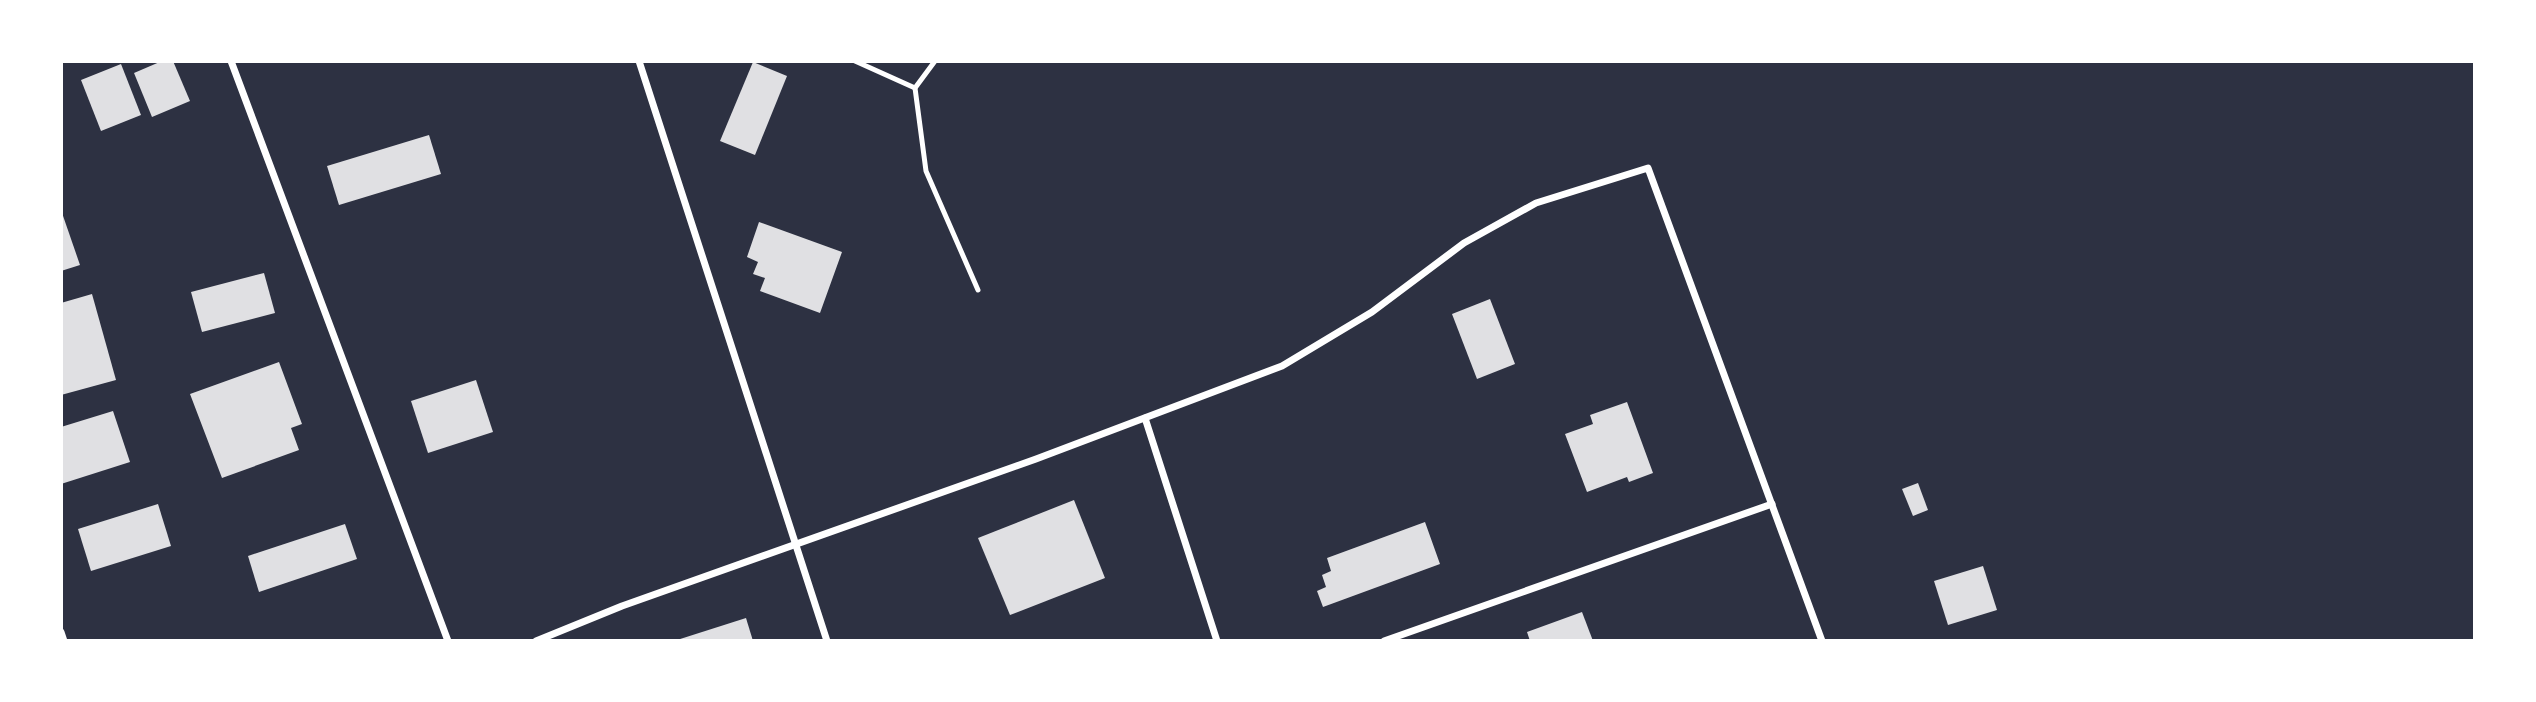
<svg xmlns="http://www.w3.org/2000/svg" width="2536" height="702" font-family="Overpass,sans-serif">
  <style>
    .building { fill: #e0e0e3 }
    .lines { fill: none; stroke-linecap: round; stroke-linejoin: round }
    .service { stroke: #fff; stroke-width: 5 }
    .minor { stroke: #fff; stroke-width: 7 }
  </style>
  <rect width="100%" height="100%" fill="#2d3142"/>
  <!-- building -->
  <g class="building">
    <polygon points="162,61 173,61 190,101 152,117 134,73"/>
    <polygon points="753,62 787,76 755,155 720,141"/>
    <polygon points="121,64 141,115 101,131 81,80"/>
    <polygon points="429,135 441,174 339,205 327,166"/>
    <polygon points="61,210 80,265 61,271"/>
    <polygon points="759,222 842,252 820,313 760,291 765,278 753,274 758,262 747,257"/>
    <polygon points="264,273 275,313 202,332 191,292"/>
    <polygon points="92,294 116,380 61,395 61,303"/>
    <polygon points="1490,299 1515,364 1477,379 1452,314"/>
    <polygon points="279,362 302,424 291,428 299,450 222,478 190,394"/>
    <polygon points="476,380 493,432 428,453 411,401"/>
    <polygon points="1627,402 1653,473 1629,482 1627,477 1587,492 1565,434 1593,424 1590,415"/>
    <polygon points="113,411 130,462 61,484 61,427"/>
    <polygon points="1918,483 1928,510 1913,516 1902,489"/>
    <polygon points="1074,500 1105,578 1010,615 978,538"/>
    <polygon points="158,504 171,546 91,571 78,529"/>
    <polygon points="1425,522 1440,564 1323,607 1317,591 1326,587 1322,575 1331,571 1327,558"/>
    <polygon points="345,524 357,559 259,592 248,556"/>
    <polygon points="1983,566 1997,610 1948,625 1934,581"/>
    <polygon points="1582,612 1593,641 1530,641 1527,632"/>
    <polygon points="746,618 753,641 677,641 677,640"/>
  </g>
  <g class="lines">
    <!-- service -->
    <g class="service">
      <polyline points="855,61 915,88"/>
      <polyline points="935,61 915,88 926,171 978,290"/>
    </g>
    <!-- minor -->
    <g class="minor">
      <polyline points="231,61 448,641"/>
      <polyline points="639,61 827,641"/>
      <polyline points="1145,418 1217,641"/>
      <polyline points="61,632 64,641"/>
      <polyline points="536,641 622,606 1036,459 1282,366 1372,312 1464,243 1536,203 1648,168 1822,641"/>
      <polyline points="1384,641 1772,504"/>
    </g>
  </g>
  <!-- border -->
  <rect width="2536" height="702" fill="none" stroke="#ffffff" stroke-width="126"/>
</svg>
